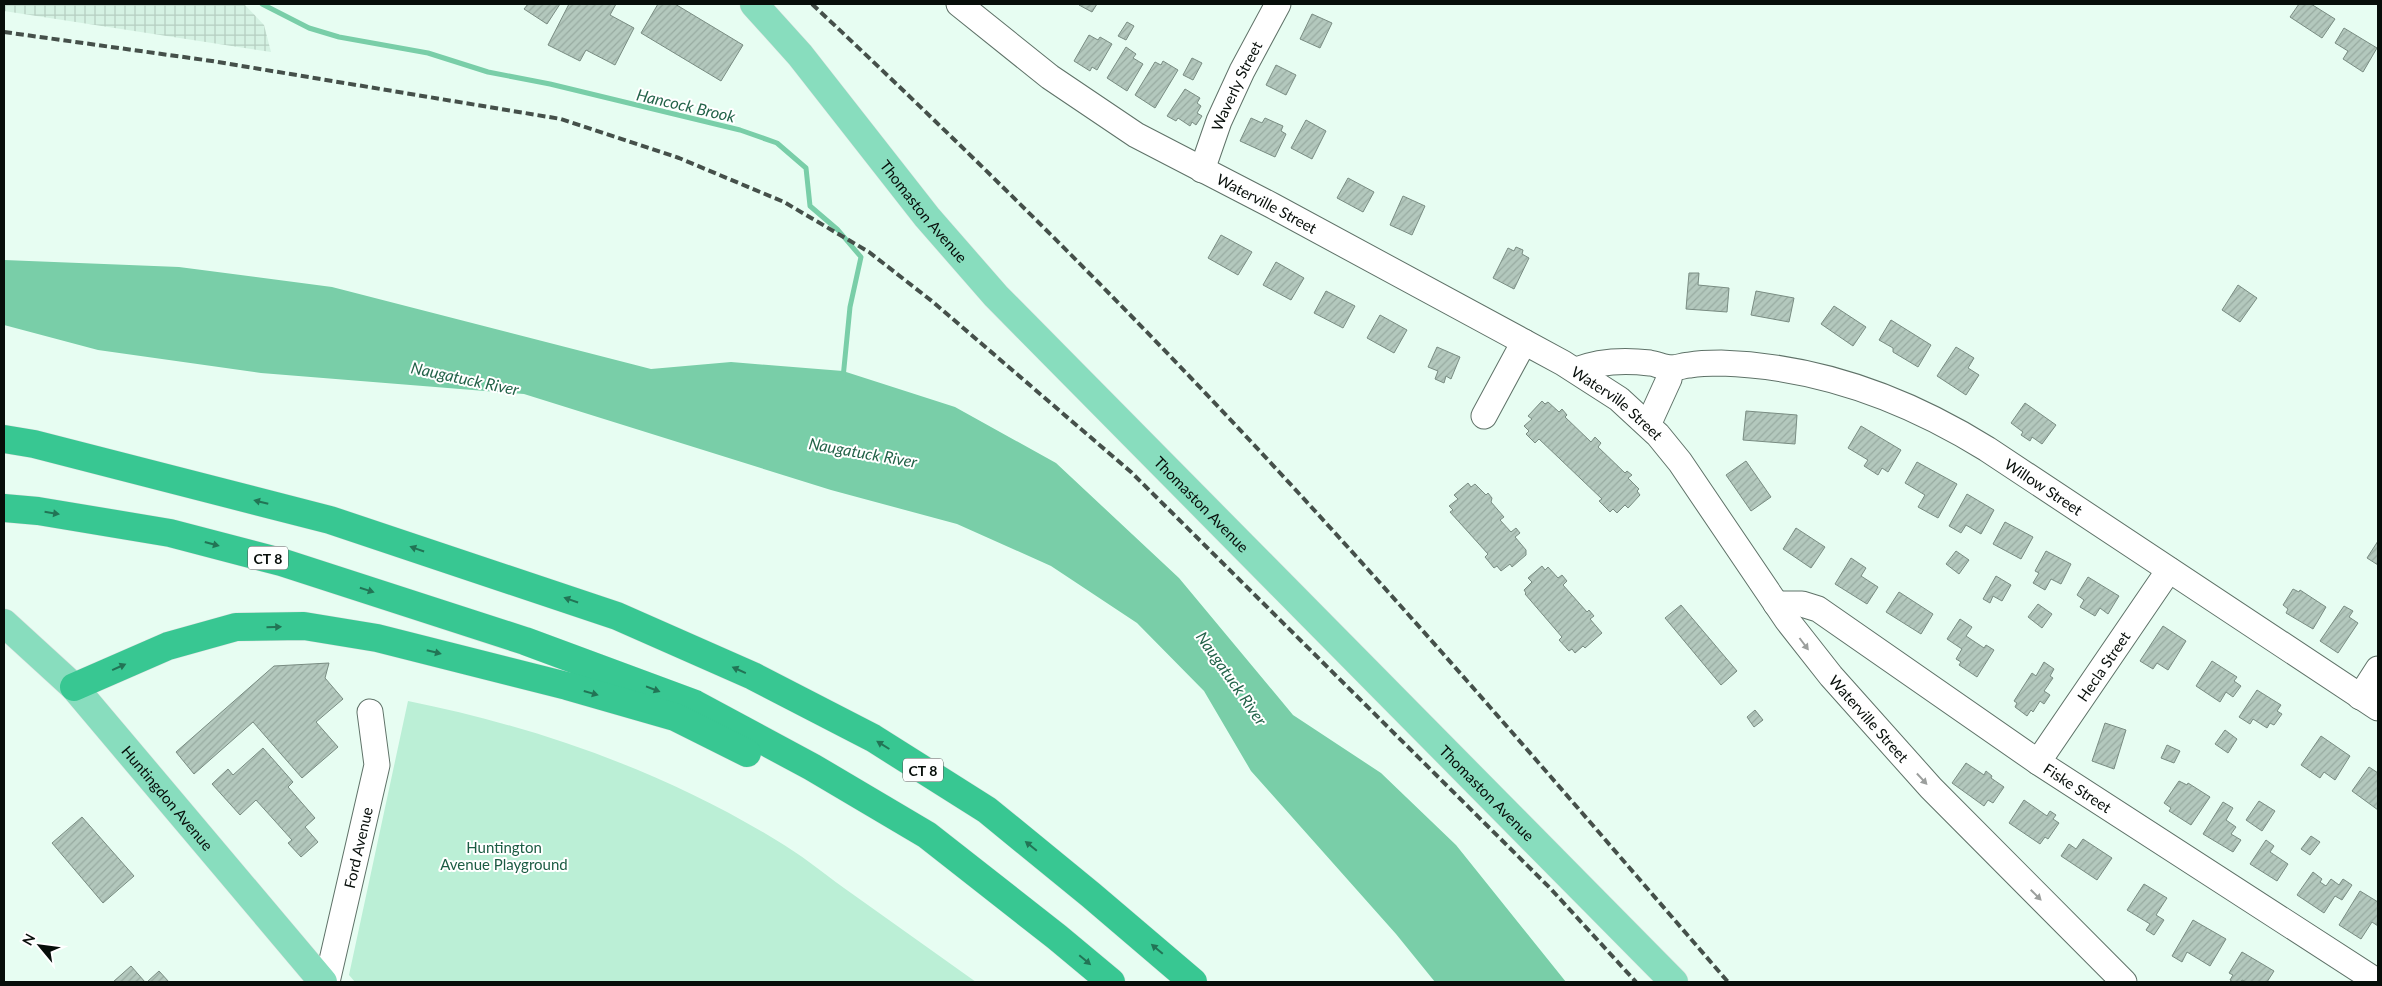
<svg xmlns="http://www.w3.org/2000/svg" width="2382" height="986" font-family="Lato,sans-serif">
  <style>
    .industrial { fill: url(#industrial-grid) }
    .park { fill: #bbefd6 }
    .water { fill: #79cea8 }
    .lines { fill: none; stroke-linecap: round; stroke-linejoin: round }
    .stream { stroke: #79cea8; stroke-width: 5 }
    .building { fill: url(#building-hatch); stroke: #798c82 }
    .minor-casing { stroke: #5f7268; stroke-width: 27 }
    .major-casing { stroke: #e1e2e2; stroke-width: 29 }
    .highway-casing { stroke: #e1e2e2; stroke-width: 29 }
    .minor { stroke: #fff; stroke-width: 25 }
    .major { stroke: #88ddbe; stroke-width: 28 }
    .highway { stroke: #38c792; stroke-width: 28 }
    .rail { stroke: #45504a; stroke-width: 4; stroke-dasharray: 8 4; stroke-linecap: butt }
    .oneway { fill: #227455 }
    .oneway2 { fill: #9c9f9d }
    .labels { text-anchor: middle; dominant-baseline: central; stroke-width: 4; stroke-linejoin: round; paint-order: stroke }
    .shield { fill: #fff; stroke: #515654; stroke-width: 1 }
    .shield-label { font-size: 14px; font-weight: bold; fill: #070e0a }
    .street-label { font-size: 15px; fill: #070e0a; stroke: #fff }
    .park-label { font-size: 15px; fill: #1b5c43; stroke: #fff }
    .water-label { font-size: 16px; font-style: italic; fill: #236349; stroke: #fff }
  </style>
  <defs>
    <pattern id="industrial-grid" width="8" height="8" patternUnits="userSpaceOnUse" patternTransform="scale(1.25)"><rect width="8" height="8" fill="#d5f2e3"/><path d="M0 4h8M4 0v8" fill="none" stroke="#b5cec1"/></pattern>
    <pattern id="building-hatch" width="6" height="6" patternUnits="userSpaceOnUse" patternTransform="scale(1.25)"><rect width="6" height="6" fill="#b3c8bd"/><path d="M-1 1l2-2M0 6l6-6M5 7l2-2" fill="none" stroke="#98aba1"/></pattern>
  </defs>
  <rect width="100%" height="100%" fill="#e7fdf2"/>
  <!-- industrial -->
  <polygon class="industrial" points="4,4 244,4 264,25 271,52 4,11"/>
  <!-- park -->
  <path class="park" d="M 408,701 C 537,727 663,771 776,840 C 800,854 822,872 844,888 C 888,919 932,951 976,982 L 355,982 L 349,975 Z"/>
  <!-- water -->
  <polygon class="water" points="4,260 179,267 332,287 651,369 731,362 843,371 955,407 1056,463 1179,578 1293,715 1381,773 1456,845 1566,982 1435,982 1396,934 1251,771 1204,691 1137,623 1051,566 957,524 831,490 524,394 261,373 98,350 4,325"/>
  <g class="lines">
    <!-- stream -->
    <polyline class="stream" points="262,4 309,28 339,37 428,53 488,72 550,84 740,130 777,143 806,168 810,206 838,230 861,257 850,307 843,378"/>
  </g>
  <!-- building -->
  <g class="building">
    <polygon points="528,4 560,4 547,24 524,9"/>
    <polygon points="569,4 616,4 610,15 634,28 615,65 586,50 580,61 548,45"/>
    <polygon points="658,4 675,4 743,45 721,81 641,33"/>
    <polygon points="1080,4 1097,4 1092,12 1079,5"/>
    <polygon points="2299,4 2311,4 2335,19 2322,38 2290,17"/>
    <polygon points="1312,14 1332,23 1320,48 1300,39"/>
    <polygon points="1127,22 1134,26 1126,40 1118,36"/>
    <polygon points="2344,28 2377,48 2363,72 2343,59 2348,51 2335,43"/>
    <polygon points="1089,35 1098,40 1100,37 1112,44 1097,70 1092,67 1090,71 1074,61"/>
    <polygon points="1126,47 1136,54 1133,58 1143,64 1127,91 1107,78"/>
    <polygon points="1192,58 1202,63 1193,80 1183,75"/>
    <polygon points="1163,61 1178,70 1155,108 1135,95 1155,62 1161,65"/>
    <polygon points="1276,65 1296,75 1286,95 1266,85"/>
    <polygon points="1185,89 1200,98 1197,103 1201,106 1197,113 1202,116 1196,125 1192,122 1190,126 1178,118 1176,121 1167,116"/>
    <polygon points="1251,118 1262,123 1265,118 1283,126 1281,131 1286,134 1275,157 1240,141"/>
    <polygon points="1306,120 1326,131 1312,159 1291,148"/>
    <polygon points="1348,178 1374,192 1363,212 1337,198"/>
    <polygon points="1403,196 1425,206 1412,235 1390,225"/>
    <polygon points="1221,235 1252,252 1238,275 1208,258"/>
    <polygon points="1516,247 1523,250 1522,254 1529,258 1514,289 1493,278 1508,248 1514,251"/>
    <polygon points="1276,262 1304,278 1291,300 1263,285"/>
    <polygon points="1689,273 1699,273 1698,285 1729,288 1727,312 1686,309"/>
    <polygon points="2238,285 2257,298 2240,322 2222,310"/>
    <polygon points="1326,291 1355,306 1343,328 1314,313"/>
    <polygon points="1756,291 1794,298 1789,322 1751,315"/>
    <polygon points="1834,306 1866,327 1853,346 1821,324"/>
    <polygon points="1380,315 1407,330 1394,353 1367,338"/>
    <polygon points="1891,320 1931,345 1918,367 1893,352 1893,348 1879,340"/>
    <polygon points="1437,347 1460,357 1451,379 1446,376 1444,383 1435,379 1438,371 1428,367"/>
    <polygon points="1956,347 1974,358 1968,368 1979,375 1966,395 1937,376"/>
    <polygon points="1542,401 1545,404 1548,402 1559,412 1562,409 1567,415 1565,417 1591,442 1595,437 1601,443 1598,447 1625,473 1627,471 1632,475 1628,478 1639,489 1637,491 1640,495 1628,508 1625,505 1617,513 1613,509 1610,512 1599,501 1602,499 1539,439 1535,443 1526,434 1529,431 1524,426 1532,419 1528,416"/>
    <polygon points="2025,403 2056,425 2042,444 2032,437 2030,441 2021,435 2023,432 2011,423"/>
    <polygon points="1746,411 1797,415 1795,444 1743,440"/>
    <polygon points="1861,426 1901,450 1888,472 1882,468 1878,475 1864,466 1868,460 1848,448"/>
    <polygon points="1746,461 1771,497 1751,511 1726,475"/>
    <polygon points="1917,462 1957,484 1938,518 1918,507 1925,495 1905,483"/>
    <polygon points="1468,483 1471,487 1475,484 1486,495 1488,493 1492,498 1491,502 1504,517 1500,520 1511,532 1516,528 1520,533 1515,537 1526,550 1526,555 1512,567 1510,564 1501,571 1497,566 1494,568 1485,557 1488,554 1450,512 1453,510 1449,506 1458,499 1454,495"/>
    <polygon points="1967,494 1994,510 1981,534 1966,525 1961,533 1949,526"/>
    <polygon points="2005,522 2033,537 2021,559 1993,544"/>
    <polygon points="1796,528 1825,547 1811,568 1783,549"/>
    <polygon points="2378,541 2378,565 2367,558"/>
    <polygon points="1956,551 1969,560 1959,574 1946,564"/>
    <polygon points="2046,551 2071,564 2061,584 2051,579 2045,590 2033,583 2039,573 2035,571"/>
    <polygon points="1851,558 1866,568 1861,576 1878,587 1867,604 1835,584"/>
    <polygon points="1542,566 1545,570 1548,567 1558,578 1562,575 1567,581 1563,585 1587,612 1589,610 1594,616 1590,619 1602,633 1585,648 1583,646 1575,653 1572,649 1569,651 1559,640 1562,637 1525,594 1526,593 1524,590 1532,582 1528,578"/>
    <polygon points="1996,576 2011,585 2002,601 1993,596 1990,603 1983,599"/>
    <polygon points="2088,577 2119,596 2108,614 2100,608 2095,616 2080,607 2084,600 2077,595"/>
    <polygon points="2293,589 2299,592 2300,590 2326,607 2313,629 2286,613 2288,609 2283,605"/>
    <polygon points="1899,592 1933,614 1921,634 1886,612"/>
    <polygon points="2038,604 2052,614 2042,628 2028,617"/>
    <polygon points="1681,605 1737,671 1721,685 1665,618"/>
    <polygon points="2344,606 2353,611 2349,617 2358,623 2338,653 2320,641"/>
    <polygon points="1960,619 1972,627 1966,636 1984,648 1986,645 1994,650 1977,677 1959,665 1961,662 1956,659 1962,649 1947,639"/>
    <polygon points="2163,626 2186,641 2168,670 2157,663 2153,669 2140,661"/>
    <polygon points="2212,661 2237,677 2234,681 2241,686 2233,697 2226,692 2220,702 2196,686"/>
    <polygon points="2044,662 2054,669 2050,676 2053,678 2044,691 2050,695 2044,704 2040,701 2033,712 2031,710 2027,716 2015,707 2017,703 2014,701 2032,673 2036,676"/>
    <polygon points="329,663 325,678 343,699 316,722 338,747 302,778 253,722 194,774 176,752 274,666"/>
    <polygon points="2257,690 2281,705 2277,711 2282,714 2274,725 2270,723 2267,728 2253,719 2250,724 2239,717"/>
    <polygon points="1755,710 1763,720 1754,727 1747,717"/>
    <polygon points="2105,723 2126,730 2114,769 2092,761"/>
    <polygon points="2225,730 2237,739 2228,753 2215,744"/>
    <polygon points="2321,736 2350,756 2335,780 2324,772 2320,778 2301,765"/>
    <polygon points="2167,745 2180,751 2174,763 2161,758"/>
    <polygon points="263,748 293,782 288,787 315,818 305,827 318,842 301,857 288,843 292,840 256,800 240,815 212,784 228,769 233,775"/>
    <polygon points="1966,763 1984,775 1986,771 1992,776 1991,778 2004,787 1993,803 1988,800 1984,806 1952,783"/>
    <polygon points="2369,767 2378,773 2378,810 2352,791"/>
    <polygon points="2179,781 2187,785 2188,783 2210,797 2191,825 2169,811 2171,808 2164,803"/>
    <polygon points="2024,800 2047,816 2050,811 2056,815 2053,819 2059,823 2048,839 2045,837 2040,844 2009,823"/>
    <polygon points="2259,801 2275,811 2262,831 2246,820"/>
    <polygon points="2223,802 2233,808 2226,820 2236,827 2231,834 2241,840 2233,852 2203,834"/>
    <polygon points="82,817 134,876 103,903 52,843"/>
    <polygon points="2311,836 2320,842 2310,855 2301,849"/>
    <polygon points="2083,839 2112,858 2097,880 2061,856 2069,844 2076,849"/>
    <polygon points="2266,840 2274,846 2270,852 2288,864 2277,881 2250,864"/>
    <polygon points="2313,872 2322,879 2320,882 2326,886 2331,879 2339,885 2343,879 2352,885 2342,900 2335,896 2324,913 2297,895"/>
    <polygon points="2144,884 2167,898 2156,915 2164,920 2154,935 2146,930 2150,924 2127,910"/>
    <polygon points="2360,891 2378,902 2378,926 2372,922 2361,939 2339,925"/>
    <polygon points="2193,920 2226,939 2210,966 2187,952 2182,962 2172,956"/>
    <polygon points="2242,952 2274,971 2267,982 2246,982 2242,980 2241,982 2233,982 2230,980 2233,975 2229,973"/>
    <polygon points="131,966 145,982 113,982"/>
    <polygon points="159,971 169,982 147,982"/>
  </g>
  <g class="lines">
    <!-- minor casing -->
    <g class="minor-casing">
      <g id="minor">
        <path id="s1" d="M 959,4 L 1050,77 L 1136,135 L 1273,206 L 1563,363 L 1619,399 L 1658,435 L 1680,462 L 1787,620 L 1831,676 L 1931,788 L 2124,982"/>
        <path id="s2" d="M 1202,170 L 1219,121 L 1242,71 L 1278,4"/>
        <path id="s3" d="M 1576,370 C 1599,361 1625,360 1650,363 C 1657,364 1665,368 1672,368 C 1678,368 1684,365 1690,365 C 1700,363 1711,363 1721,363 C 1818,366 1905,398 1987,449 L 2378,708"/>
        <polyline points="1484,416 1524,342"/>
        <polyline points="1648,425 1669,379 1671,368"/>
        <path id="s4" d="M 1776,604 L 1802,604 L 1818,609 L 2038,762 L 2378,982"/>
        <polyline points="2360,697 2378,669"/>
        <path id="s5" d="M 2038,762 L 2169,570"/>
        <path id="s6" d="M 327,982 L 377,765 L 370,712"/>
      </g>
    </g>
    <!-- major casing -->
    <g class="major-casing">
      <g id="major">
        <path id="s7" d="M 754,4 L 800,55 L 927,217 L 996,296 L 1674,982"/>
        <path id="s8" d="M 4,623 L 74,687 L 323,982"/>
      </g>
    </g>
    <!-- highway casing -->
    <g class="highway-casing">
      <g id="highway">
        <polyline points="4,439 34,444 330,520 617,616 753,676 873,738 987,810 1091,895 1193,982"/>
        <polyline points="4,508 38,511 170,533 281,562 525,641 695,704 812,767 927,835 1057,937 1111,982"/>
        <polyline points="74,687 168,646 236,627 304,626 377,638 567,686 675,717 747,753"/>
      </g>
    </g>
    <!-- minor -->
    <use href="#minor" class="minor"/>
    <!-- major -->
    <use href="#major" class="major"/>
    <!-- highway -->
    <use href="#highway" class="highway"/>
    <!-- rail -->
    <g class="rail">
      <path d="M 812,4 C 941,125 1068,249 1191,378 C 1377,573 1552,778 1728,982"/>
      <polyline points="4,32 212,61 561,119 679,158 784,202 869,252 933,302 1131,472 1550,888 1636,982"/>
    </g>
  </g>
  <!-- one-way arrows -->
  <defs><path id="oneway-solid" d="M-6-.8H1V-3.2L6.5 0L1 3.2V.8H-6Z" transform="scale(1.25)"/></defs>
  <g class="oneway">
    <use href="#oneway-solid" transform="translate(261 502) rotate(-166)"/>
    <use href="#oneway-solid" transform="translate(52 513) rotate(9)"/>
    <use href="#oneway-solid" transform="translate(212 544) rotate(15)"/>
    <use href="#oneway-solid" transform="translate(417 549) rotate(-161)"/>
    <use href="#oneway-solid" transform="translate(367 590) rotate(18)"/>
    <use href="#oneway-solid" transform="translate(571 600) rotate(-161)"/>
    <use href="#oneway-solid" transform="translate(274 627) rotate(-1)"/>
    <use href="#oneway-solid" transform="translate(434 652) rotate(14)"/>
    <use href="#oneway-solid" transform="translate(119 667) rotate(-24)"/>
    <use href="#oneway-solid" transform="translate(739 670) rotate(-156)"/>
    <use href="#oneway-solid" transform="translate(653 689) rotate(21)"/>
    <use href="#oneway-solid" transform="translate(591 693) rotate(16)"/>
    <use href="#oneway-solid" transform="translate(883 745) rotate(-148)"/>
    <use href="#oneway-solid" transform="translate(1031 846) rotate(-141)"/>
    <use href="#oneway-solid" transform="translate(1157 949) rotate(-140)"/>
    <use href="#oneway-solid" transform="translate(1085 960) rotate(40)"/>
  </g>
  <g class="oneway2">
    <use href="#oneway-solid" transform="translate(1804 644) rotate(53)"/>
    <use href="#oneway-solid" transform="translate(1922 779) rotate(47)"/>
    <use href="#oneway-solid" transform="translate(2036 895) rotate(45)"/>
  </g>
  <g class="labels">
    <!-- shield labels -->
    <g class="shield">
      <rect x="248" y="546.5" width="40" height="23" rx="4"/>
      <rect x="903" y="758.5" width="40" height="23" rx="4"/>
    </g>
    <g class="shield-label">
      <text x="268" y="558">CT 8</text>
      <text x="923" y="770">CT 8</text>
    </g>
    <!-- street labels -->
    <g class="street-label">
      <text stroke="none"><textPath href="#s2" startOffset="91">Waverly Street</textPath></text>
      <text stroke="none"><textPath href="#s1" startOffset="368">Waterville Street</textPath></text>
      <text stroke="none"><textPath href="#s7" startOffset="268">Thomaston Avenue</textPath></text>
      <text stroke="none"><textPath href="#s1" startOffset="772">Waterville Street</textPath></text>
      <text stroke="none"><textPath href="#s3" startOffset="498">Willow Street</textPath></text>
      <text stroke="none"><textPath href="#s7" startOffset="672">Thomaston Avenue</textPath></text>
      <text stroke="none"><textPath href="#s5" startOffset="116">Hecla Street</textPath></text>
      <text stroke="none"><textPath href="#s1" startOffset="1178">Waterville Street</textPath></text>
      <text stroke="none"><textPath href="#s4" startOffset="358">Fiske Street</textPath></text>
      <text stroke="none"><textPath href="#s7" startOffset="1078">Thomaston Avenue</textPath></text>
      <text stroke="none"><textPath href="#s8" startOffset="240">Huntingdon Avenue</textPath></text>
      <text stroke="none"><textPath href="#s6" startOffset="138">Ford Avenue</textPath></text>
    </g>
    <!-- park labels -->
    <g class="park-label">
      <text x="504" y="847">Huntington<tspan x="504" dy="17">Avenue Playground</tspan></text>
    </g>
    <!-- water labels -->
    <g class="water-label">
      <text transform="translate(686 105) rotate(13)">Hancock Brook</text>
      <text transform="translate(465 378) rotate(12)">Naugatuck River</text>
      <text transform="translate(863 452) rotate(10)">Naugatuck River</text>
      <text transform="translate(1232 678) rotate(55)">Naugatuck River</text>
    </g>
  </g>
  <!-- border -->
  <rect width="2382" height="986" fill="none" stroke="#070e0a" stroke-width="10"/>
  <!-- north arrow -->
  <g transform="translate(40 946) rotate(299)" stroke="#ffffff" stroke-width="4" paint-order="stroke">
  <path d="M0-4L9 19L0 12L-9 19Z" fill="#070e0a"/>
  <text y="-8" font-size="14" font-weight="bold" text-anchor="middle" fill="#070e0a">N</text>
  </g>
</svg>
